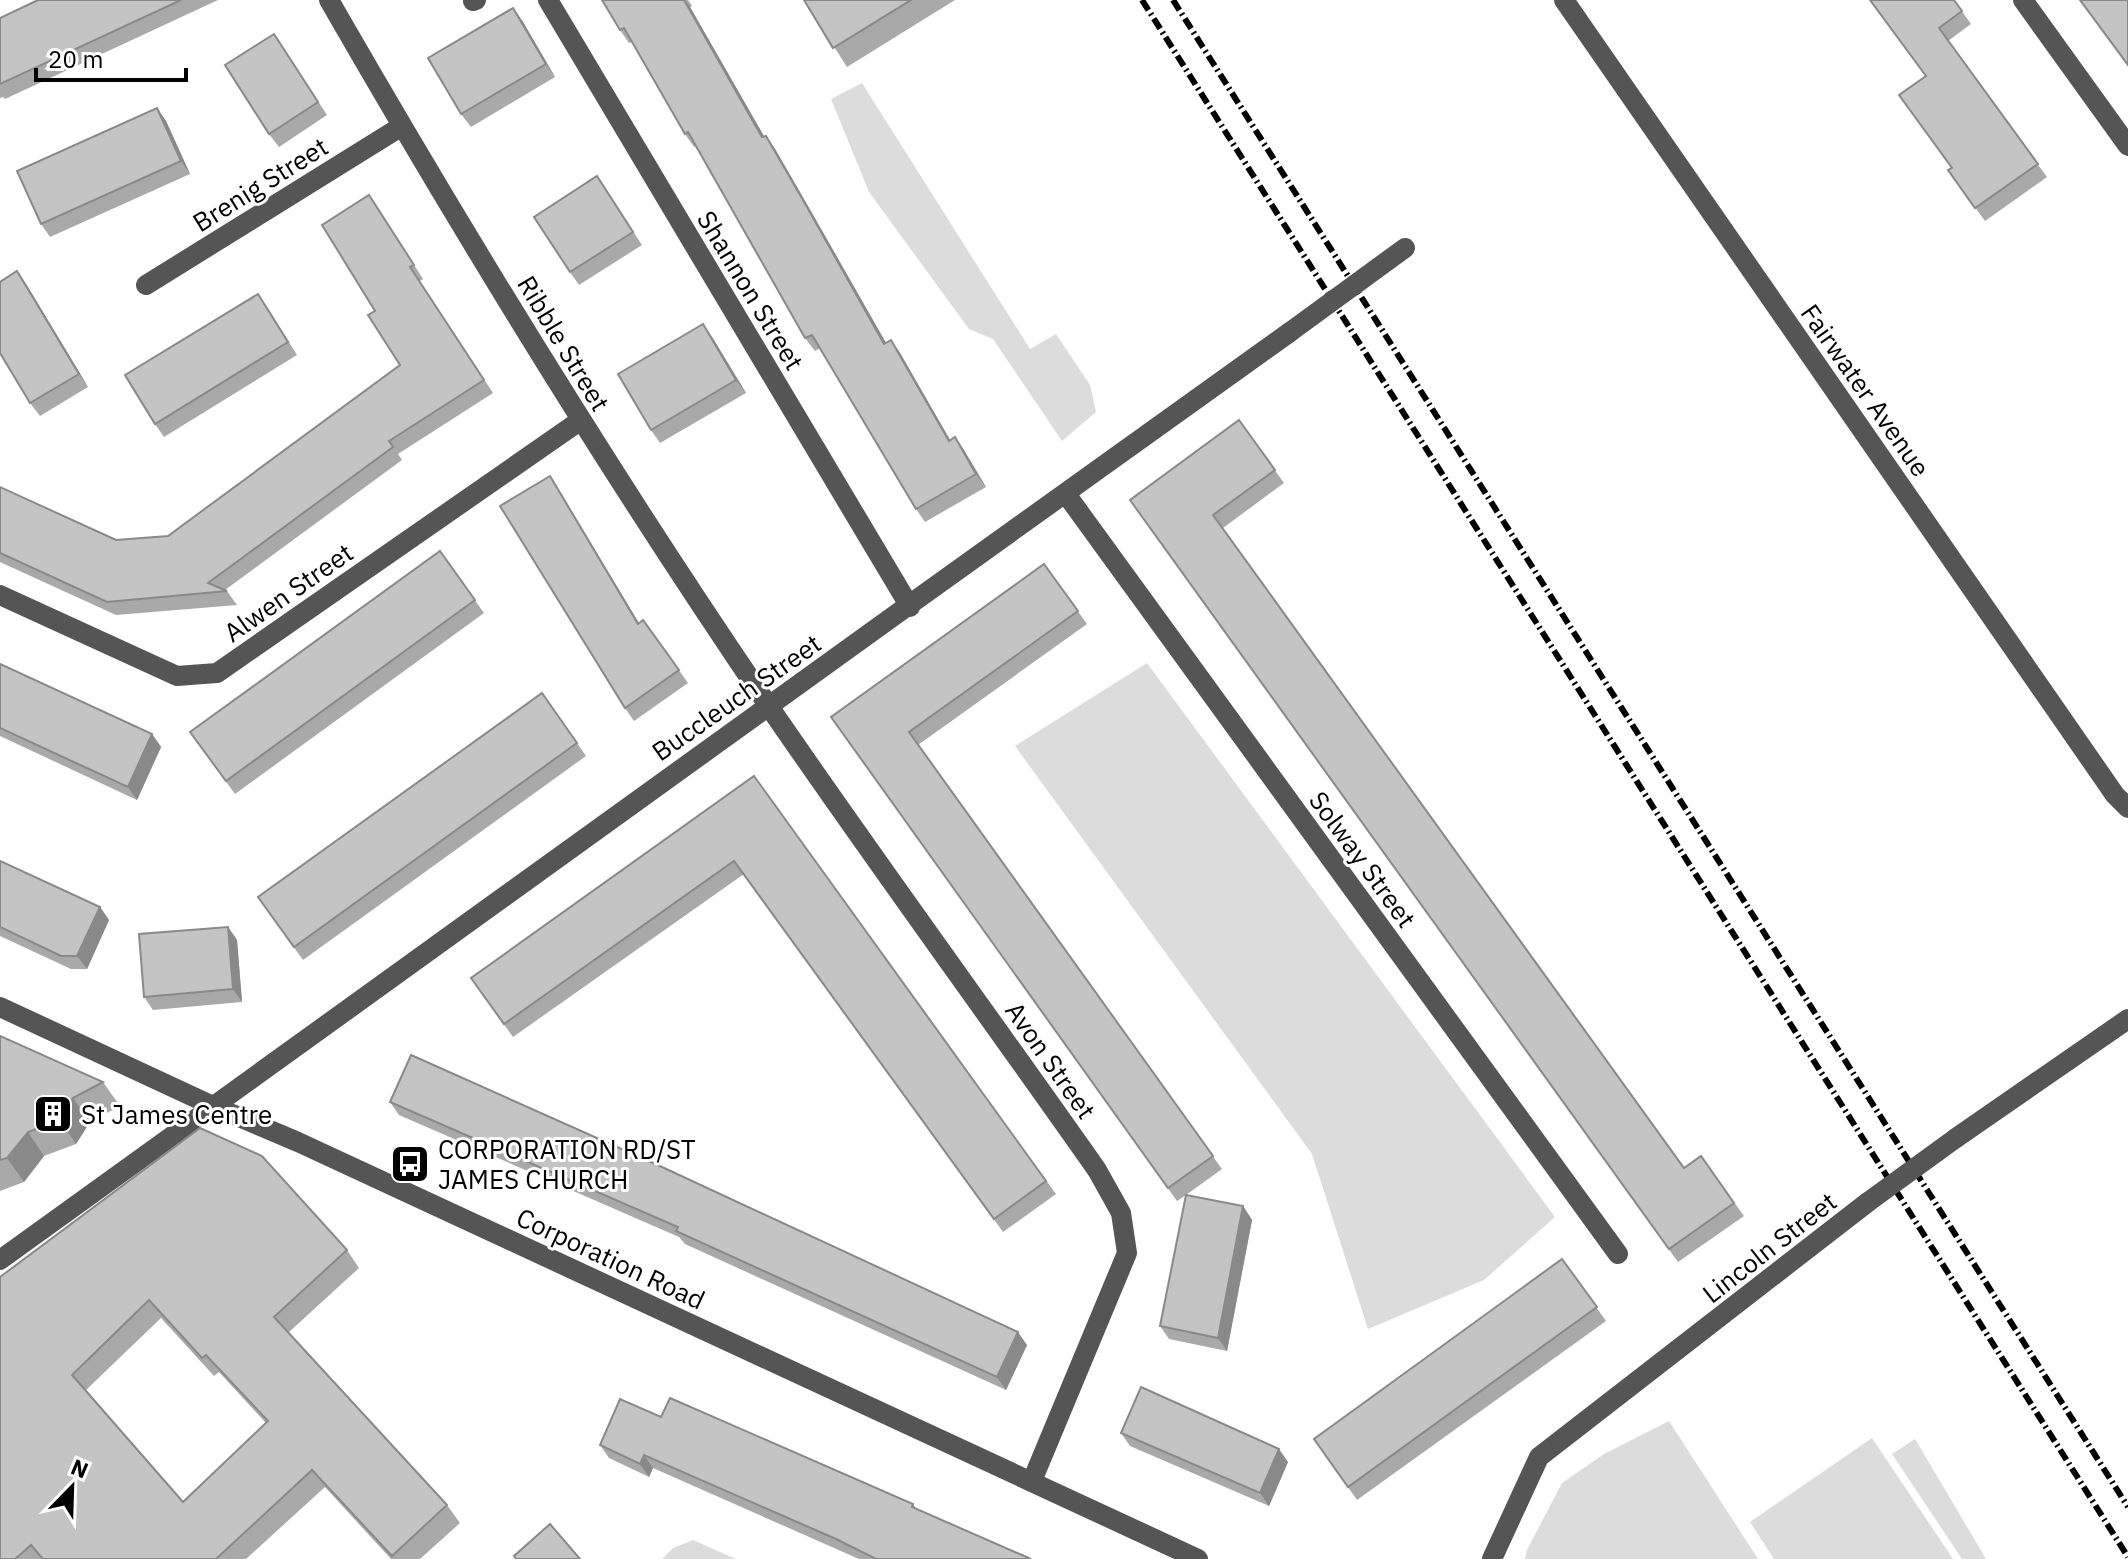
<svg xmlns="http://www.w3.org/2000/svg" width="2128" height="1559" font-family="'IBM Plex Sans',sans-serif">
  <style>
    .green { fill: #dcdcdc }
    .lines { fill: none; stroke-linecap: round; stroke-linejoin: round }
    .minor { stroke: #555; stroke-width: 20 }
    .rail { stroke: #000; stroke-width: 6; stroke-dasharray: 12 4 2 4; stroke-linecap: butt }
    .minor-bridge { stroke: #555; stroke-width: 20 }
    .wall { fill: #a9a9a9; fill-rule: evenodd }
    .shaded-wall { fill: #898989 }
    .building { fill: #c4c4c4; stroke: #898989; stroke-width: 2; fill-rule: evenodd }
    .labels { text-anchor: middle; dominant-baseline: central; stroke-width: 6; stroke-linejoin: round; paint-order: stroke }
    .street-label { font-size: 26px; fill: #000; stroke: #fff }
    .poi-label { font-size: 26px; fill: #000; stroke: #fff; text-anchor: start }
  </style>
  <rect width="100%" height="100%" fill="#fff"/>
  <!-- green -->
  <g class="green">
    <polygon points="862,83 1030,349 1056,334 1090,385 1096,412 1062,441 993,339 969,329 869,192 831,99"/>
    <polygon points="1147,663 1555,1217 1484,1280 1368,1329 1312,1154 1015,746"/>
    <polygon points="1669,1421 1758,1559 1525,1559 1527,1550 1562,1483 1604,1454"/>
    <polygon points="1872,1438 1953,1559 1774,1559 1750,1522"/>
    <polygon points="1915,1439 1986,1559 1962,1559 1892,1454"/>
    <polygon points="693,1540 736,1559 662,1559 673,1548"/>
  </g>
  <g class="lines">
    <!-- minor -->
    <g class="minor">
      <path d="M 329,0 C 467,240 612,476 768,705 C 875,861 988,1015 1097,1170 L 1121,1213 L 1127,1253 L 1032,1481"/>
      <polyline points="548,0 910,607"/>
      <polyline points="1564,0 2115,795 2128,808"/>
      <polyline points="2023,0 2128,146"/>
      <polyline points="473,1 476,0"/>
      <polyline points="146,285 402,126"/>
      <polyline points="1066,494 1618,1254"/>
      <polyline points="0,595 177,676 217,673 581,420"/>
      <polyline points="0,1007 213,1106 298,1142 1198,1559"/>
      <polyline points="1956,1138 2128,1019"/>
      <path d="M 0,1260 C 429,950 859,640 1290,332"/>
      <polyline points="1492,1559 1539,1457 1868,1202"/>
    </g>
    <!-- rail -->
    <g class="rail">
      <polyline points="1142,0 2128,1557"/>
      <polyline points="1173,0 2128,1507"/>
    </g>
    <!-- minor-bridge -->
    <g class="minor-bridge">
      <polyline points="1290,332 1405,248"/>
      <polyline points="1868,1202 1956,1138"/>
    </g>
  </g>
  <!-- wall -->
  <g class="wall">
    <polygon points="38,0 218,0 5,99 3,97 0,98 0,18"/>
    <polygon points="602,0 688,0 692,6 690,7 764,137 775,149 886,343 891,340 900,353 950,440 955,437 986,487 925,522 916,509 820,348 815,351 805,338 696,145 694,147 685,134 632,42 629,43 620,30"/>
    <polygon points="804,0 955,0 847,67"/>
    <polygon points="1870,0 1954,0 1971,24 1948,41 2047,177 1985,221 1948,170 1952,168 1926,76"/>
    <polygon points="513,8 523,22 555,77 471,127 461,114"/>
    <polygon points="283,47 327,115 279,147 269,134"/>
    <polygon points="157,108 166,121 190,174 50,237 41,224"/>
    <polygon points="606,190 642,245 579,285 570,272"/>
    <polygon points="378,208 423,279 420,281 493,393 398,454 402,460 225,590 227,591 237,605 116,615 0,562 0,487 116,540 168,536 400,365 375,311"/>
    <polygon points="26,284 88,387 40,416 30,403"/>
    <polygon points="267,307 297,355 164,437 155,424"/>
    <polygon points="712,337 746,393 660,443 651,430"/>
    <polygon points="1239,420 1284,483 1223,528 1684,1168 1701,1156 1744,1216 1678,1262 1130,500"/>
    <polygon points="559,490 639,623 643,620 688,683 634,721 625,708"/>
    <polygon points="440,551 484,613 235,794 190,732"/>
    <polygon points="1044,564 1087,624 918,745 1222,1169 1186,1195 1243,1206 1252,1220 1227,1351 1169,1339 1160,1326 1186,1195 1177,1201 831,717"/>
    <polygon points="0,664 152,734 161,747 137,800 0,736"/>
    <polygon points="542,693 586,756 303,960 258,897"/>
    <polygon points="754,776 1056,1194 1003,1232 744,874 513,1037 471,978"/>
    <polygon points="0,861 100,907 109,920 87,969 71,969 0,936"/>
    <polygon points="228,927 237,940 242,1002 153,1010 144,997"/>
    <polygon points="0,1036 103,1082 120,1106 90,1122 76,1144 44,1156 24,1182 0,1191"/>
    <polygon points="390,1102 1027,1345 1006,1390 685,1244 679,1237 399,1115"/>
    <path d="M 347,1250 L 359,1268 L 288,1333 L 447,1505 L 460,1523 L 420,1559 L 391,1559 L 325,1487 L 246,1559 L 0,1559 L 0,1277 ZM 161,1318 L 214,1376 L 219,1372 L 266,1423 L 183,1502 L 86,1390 Z"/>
    <polygon points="1562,1259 1606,1321 1357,1500 1314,1439"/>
    <polygon points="661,1417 913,1504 917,1510 1031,1559 859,1559 653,1468 649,1477 609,1458 600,1445"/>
    <polygon points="1121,1433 1288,1462 1269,1506 1130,1446"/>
  </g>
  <!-- shaded-wall -->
  <g class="shaded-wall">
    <polygon points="684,0 690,7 772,150 762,137"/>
    <polygon points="513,8 523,22 555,77 546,64"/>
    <polygon points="157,108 166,121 190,174 181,161"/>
    <polygon points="766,136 775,149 812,213 894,357 884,344"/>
    <polygon points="17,271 26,284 88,387 79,374"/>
    <polygon points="703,324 712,337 746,393 736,380"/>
    <polygon points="891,340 900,353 958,454 949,441"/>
    <polygon points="955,437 964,450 986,487 976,474"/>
    <polygon points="550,476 559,490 647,637 638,624"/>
    <polygon points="152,734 161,747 137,800 128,787"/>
    <polygon points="100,907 109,920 87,969 77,956"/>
    <polygon points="228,927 237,940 242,1002 233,989"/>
    <polygon points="73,1098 90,1122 76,1144 60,1120"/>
    <polygon points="28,1132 44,1156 24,1182 7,1158"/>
    <polygon points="1243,1206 1252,1220 1227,1351 1218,1338"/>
    <polygon points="1018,1332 1027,1345 1006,1390 997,1377"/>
    <polygon points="1279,1449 1288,1462 1269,1506 1260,1493"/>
    <polygon points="644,1455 653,1468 649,1477 640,1464"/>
  </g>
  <!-- building -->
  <g class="building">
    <polygon points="38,0 181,0 0,84 0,18"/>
    <polygon points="602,0 684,0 762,137 766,136 803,200 884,344 891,340 949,441 955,437 976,474 916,509 812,335 805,338 688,132 685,134 624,28 620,30"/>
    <polygon points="804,0 911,0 833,48"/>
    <polygon points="1870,0 1954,0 1962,11 1939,28 2038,164 1975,208 1948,170 1952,168 1899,95 1926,76"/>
    <polygon points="2080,0 2128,0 2128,65"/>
    <polygon points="513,8 546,64 461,114 428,58"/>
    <polygon points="274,34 318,102 269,134 225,65"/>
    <polygon points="157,108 181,161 41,224 17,171"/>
    <polygon points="597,176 633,232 570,272 534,217"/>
    <polygon points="369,195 414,265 410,267 484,380 389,441 393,447 208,583 227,591 107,602 0,553 0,487 116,540 168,536 400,365 368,315 375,311 322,225"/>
    <polygon points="17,271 79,374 30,403 0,353 0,282"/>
    <polygon points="258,294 288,342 155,424 125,375"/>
    <polygon points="703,324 736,380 651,430 618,374"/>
    <polygon points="1239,420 1275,470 1213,515 1684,1168 1701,1156 1734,1203 1669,1249 1130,500"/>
    <polygon points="550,476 638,624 643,620 679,670 625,708 500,506"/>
    <polygon points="440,551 475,600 226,781 190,732"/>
    <polygon points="1044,564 1078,611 909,732 1213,1156 1168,1188 831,717"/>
    <polygon points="0,664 152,734 128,787 0,728"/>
    <polygon points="542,693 577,743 294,947 258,897"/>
    <polygon points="754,776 1046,1181 994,1219 734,861 504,1024 471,978"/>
    <polygon points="0,861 100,907 77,956 61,956 0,927"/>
    <polygon points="228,927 233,989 144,997 139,934"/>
    <polygon points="0,1036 103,1082 73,1098 60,1120 28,1132 7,1158 0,1160"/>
    <polygon points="411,1055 662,1167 1018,1332 997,1377 676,1231 678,1227 390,1102"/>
    <path d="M 200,1128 L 262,1156 L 347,1250 L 274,1317 L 447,1505 L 392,1556 L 312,1470 L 216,1559 L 43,1559 L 31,1545 L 15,1559 L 0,1559 L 0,1277 ZM 149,1300 L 202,1358 L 206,1355 L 268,1421 L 183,1502 L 72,1375 Z"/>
    <polygon points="1186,1195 1243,1206 1218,1338 1160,1326"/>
    <polygon points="1562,1259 1597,1307 1348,1487 1314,1439"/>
    <polygon points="1141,1387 1279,1449 1260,1493 1121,1433"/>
    <polygon points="670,1398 913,1504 912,1507 1031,1559 876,1559 836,1539 644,1455 640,1464 600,1445 620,1399 661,1417"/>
    <polygon points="550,1524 580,1559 516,1559 514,1556"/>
  </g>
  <!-- icons -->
  <defs>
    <g id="building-square" transform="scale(2)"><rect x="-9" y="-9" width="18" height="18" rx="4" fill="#000" stroke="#fff"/><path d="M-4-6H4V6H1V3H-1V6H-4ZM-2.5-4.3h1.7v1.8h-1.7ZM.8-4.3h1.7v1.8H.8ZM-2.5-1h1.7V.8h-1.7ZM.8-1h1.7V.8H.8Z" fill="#fff"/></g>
    <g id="bus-square" transform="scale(2)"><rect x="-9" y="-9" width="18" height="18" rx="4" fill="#000" stroke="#fff"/><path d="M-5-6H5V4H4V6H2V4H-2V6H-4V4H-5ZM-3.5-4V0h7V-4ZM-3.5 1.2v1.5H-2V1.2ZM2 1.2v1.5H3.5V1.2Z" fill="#fff"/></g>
  </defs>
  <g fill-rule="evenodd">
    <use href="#building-square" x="53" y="1114"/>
    <use href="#bus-square" x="410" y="1164"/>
  </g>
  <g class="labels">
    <!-- street labels -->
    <g class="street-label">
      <text transform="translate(260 184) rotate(-32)">Brenig Street</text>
      <text transform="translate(751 290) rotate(59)">Shannon Street</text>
      <text transform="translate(564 343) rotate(59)">Ribble Street</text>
      <text transform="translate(1866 390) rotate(55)">Fairwater Avenue</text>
      <text transform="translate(288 592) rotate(-35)">Alwen Street</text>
      <text transform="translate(736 697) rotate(-35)">Buccleuch Street</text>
      <text transform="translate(1363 859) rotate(54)">Solway Street</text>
      <text transform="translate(1051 1060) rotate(55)">Avon Street</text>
      <text transform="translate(1769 1247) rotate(-38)">Lincoln Street</text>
      <text transform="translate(611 1258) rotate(25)">Corporation Road</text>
    </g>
    <!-- poi labels -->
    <g class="poi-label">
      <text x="81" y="1114">St James Centre</text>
      <text x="438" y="1149">CORPORATION RD/ST<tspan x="438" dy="30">JAMES CHURCH</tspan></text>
    </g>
  </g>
  <!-- north arrow -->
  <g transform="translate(72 1487) rotate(23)" stroke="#ffffff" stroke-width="6" paint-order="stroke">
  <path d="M0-6L14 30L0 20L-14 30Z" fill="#000000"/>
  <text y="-12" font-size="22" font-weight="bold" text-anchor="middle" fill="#000000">N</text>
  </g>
  <!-- scale -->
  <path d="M36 68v12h150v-12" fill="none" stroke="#000000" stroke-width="4"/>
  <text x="48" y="68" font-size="24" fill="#000000" stroke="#ffffff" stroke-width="6" paint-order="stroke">20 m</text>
</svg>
